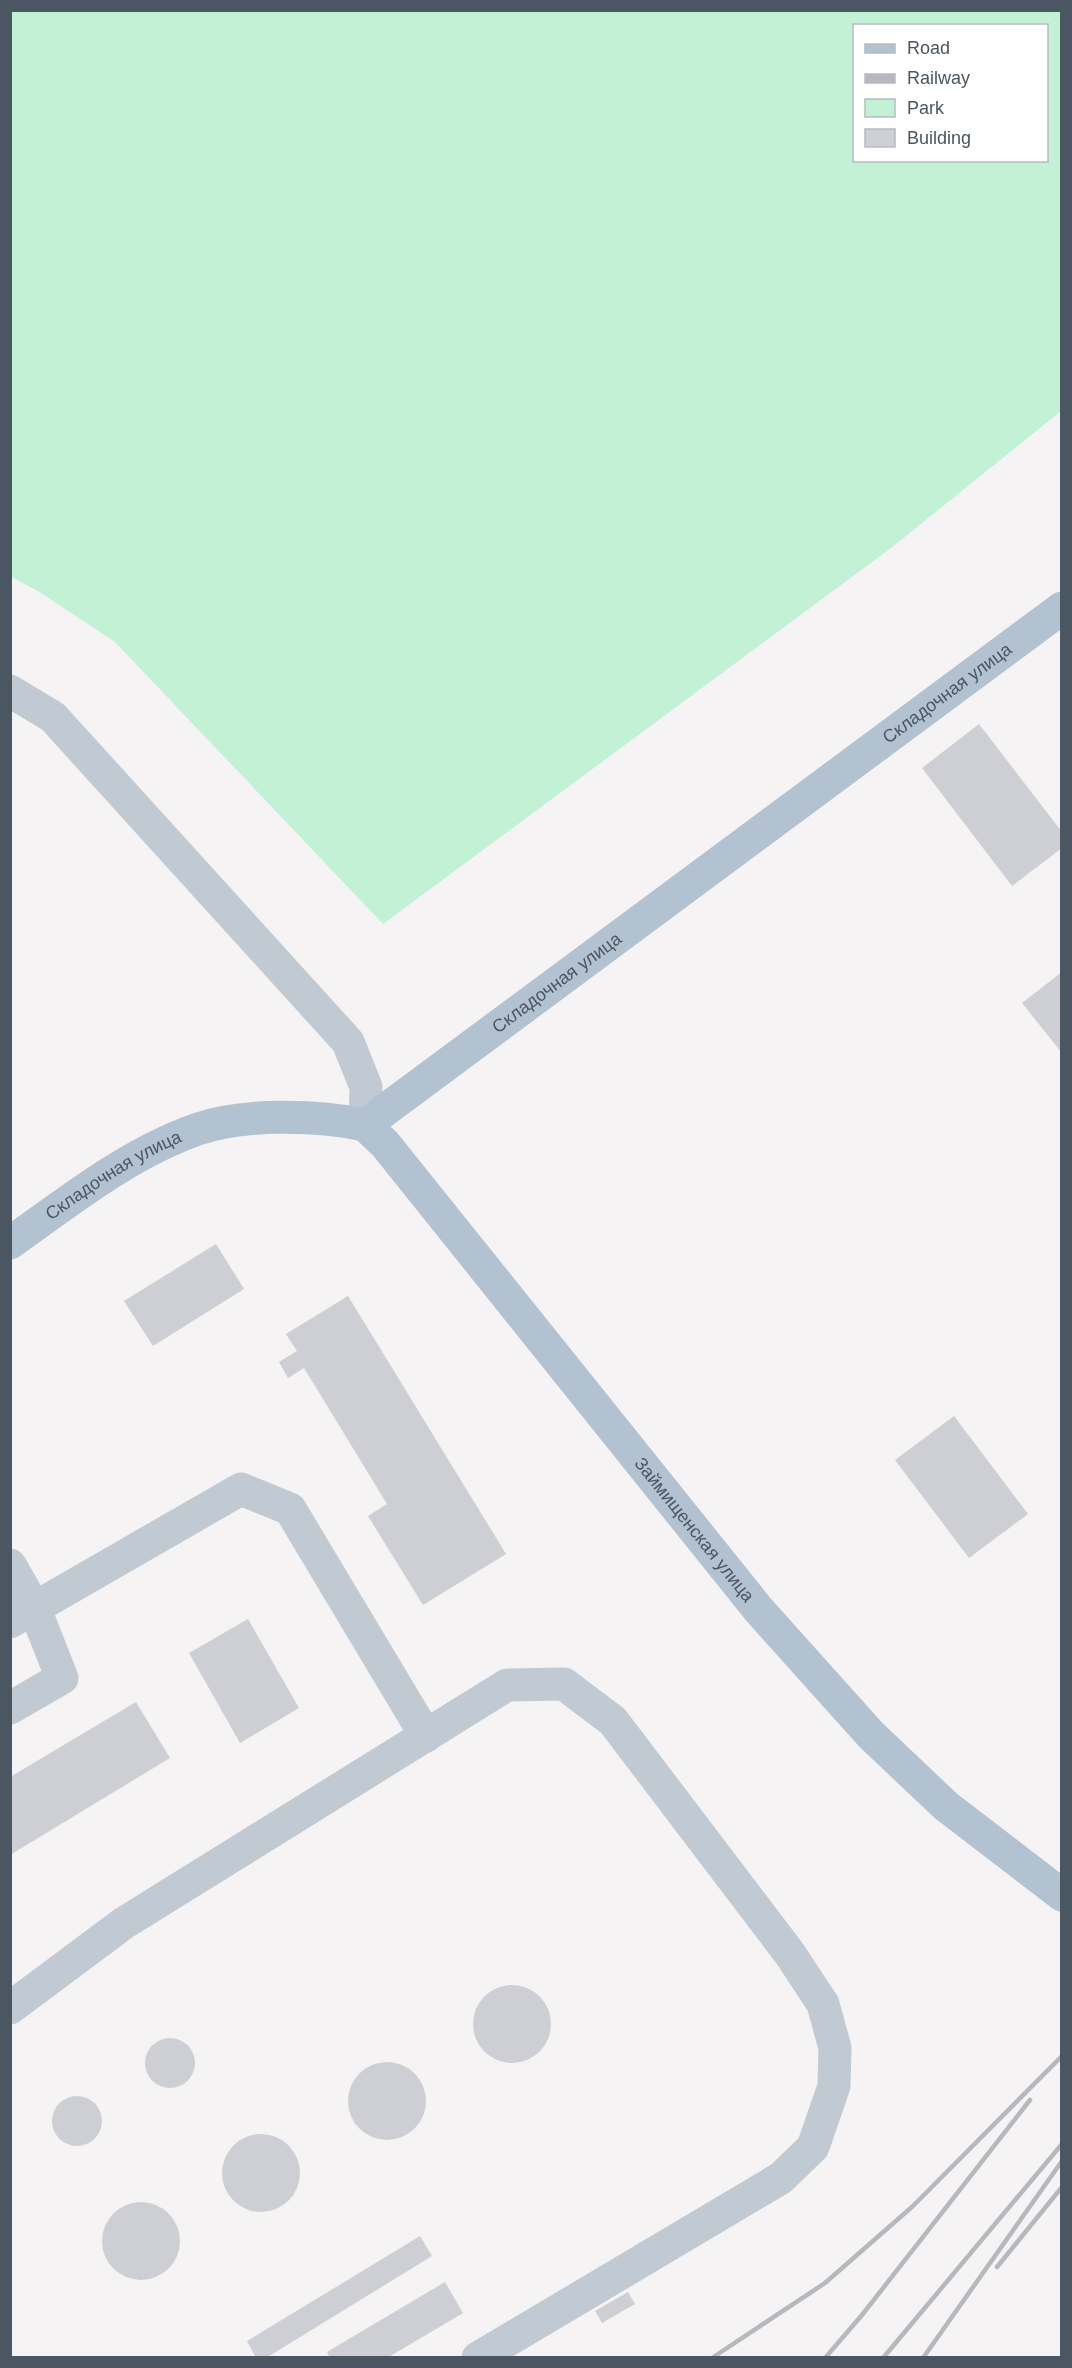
<svg xmlns="http://www.w3.org/2000/svg" width="1072" height="2368" font-family="Helvetica,sans-serif">
  <style>
    .green { fill: #c3f1d5; fill-rule: evenodd }
    .building { fill: #cdcfd5 }
    .lines { fill: none; stroke-linecap: round; stroke-linejoin: round }
    .minor { stroke: #c1cad2; stroke-width: 33 }
    .major { stroke: #b3c2d1; stroke-width: 33 }
    .rail { stroke: #b5b8bd; stroke-width: 4.5 }
    .labels { text-anchor: middle; dominant-baseline: central; stroke-width: 5; stroke-linejoin: round; paint-order: stroke }
    .street-label { font-size: 18px; fill: #4a5661; stroke: #fff }
  </style>
  <rect width="100%" height="100%" fill="#f5f3f3"/>
  <!-- green -->
  <path class="green" d="M 10,11 L 1061,11 L 1061,411 L 891,548 L 383,924 L 115,642 L 38,591 L 11,577 ZM 854,26 L 1046,26 L 1046,160 L 854,160 Z"/>
  <!-- building -->
  <g class="building">
    <polygon points="979,724 1062,832 1062,848 1012,886 922,768"/>
    <polygon points="1062,972 1062,1053 1022,1003"/>
    <polygon points="216,1244 244,1289 153,1346 124,1301"/>
    <polygon points="348,1296 506,1554 423,1605 368,1516 387,1504 304,1368 288,1378 279,1362 297,1351 286,1334"/>
    <polygon points="954,1416 1028,1514 969,1558 895,1460"/>
    <polygon points="248,1619 299,1708 240,1743 189,1653"/>
    <polygon points="136,1702 170,1758 10,1855 10,1777"/>
    <circle cx="512" cy="2024" r="39"/>
    <circle cx="170" cy="2063" r="25"/>
    <circle cx="387" cy="2101" r="39"/>
    <circle cx="77" cy="2121" r="25"/>
    <circle cx="261" cy="2173" r="39"/>
    <circle cx="141" cy="2241" r="39"/>
    <polygon points="420,2236 432,2256 266,2358 256,2358 247,2341"/>
    <polygon points="445,2282 463,2313 387,2358 330,2358 327,2352"/>
    <polygon points="628,2292 635,2304 602,2323 595,2311"/>
  </g>
  <g class="lines">
    <!-- minor -->
    <g class="minor">
      <polyline points="10,691 53,717 348,1042 366,1087 365,1125"/>
      <polyline points="10,1565 34,1607 62,1678 10,1708"/>
      <polyline points="10,1622 241,1489 290,1509 426,1736"/>
      <polyline points="10,2008 124,1923 507,1685 564,1684 613,1721 790,1954 823,2004 835,2048 834,2086 813,2147 781,2178 478,2358"/>
    </g>
    <!-- major -->
    <g class="major">
      <path id="s1" d="M 365,1125 L 385,1144 L 758,1609 L 871,1735 L 946,1806 L 1062,1895"/>
      <path id="s2" d="M 10,1243 C 69,1201 129,1153 198,1129 C 244,1113 318,1115 365,1125 L 1062,608"/>
    </g>
    <!-- rail -->
    <g class="rail">
      <polyline points="997,2267 1062,2187"/>
      <polyline points="712,2358 825,2283 913,2206 1062,2056"/>
      <polyline points="825,2358 862,2315 1030,2100"/>
      <polyline points="883,2358 1062,2144"/>
      <polyline points="923,2358 1062,2161"/>
    </g>
  </g>
  <g class="labels">
    <!-- street labels -->
    <g class="street-label">
      <text stroke="none"><textPath href="#s2" startOffset="1114">Складочная улица</textPath></text>
      <text stroke="none"><textPath href="#s2" startOffset="628">Складочная улица</textPath></text>
      <text stroke="none"><textPath href="#s2" startOffset="124">Складочная улица</textPath></text>
      <text stroke="none"><textPath href="#s1" startOffset="522">Займищенская улица</textPath></text>
    </g>
  </g>
  <!-- border -->
  <rect width="1072" height="2368" fill="none" stroke="#4a5661" stroke-width="24"/>
  <!-- legend -->
  <rect x="853" y="24" width="195" height="138" fill="#ffffff" stroke="#b7bbc0" stroke-width="1.5"/>
  <rect x="865" y="44" width="30" height="9" fill="#b3c2d1" stroke="#b7bbc0" stroke-width="1.5"/>
  <text x="907" y="54" font-size="18" fill="#4a5661">Road</text>
  <rect x="865" y="74" width="30" height="9" fill="#b5b8bd" stroke="#b7bbc0" stroke-width="1.5"/>
  <text x="907" y="84" font-size="18" fill="#4a5661">Railway</text>
  <rect x="865" y="99" width="30" height="18" fill="#c3f1d5" stroke="#b7bbc0" stroke-width="1.5"/>
  <text x="907" y="114" font-size="18" fill="#4a5661">Park</text>
  <rect x="865" y="129" width="30" height="18" fill="#cdcfd5" stroke="#b7bbc0" stroke-width="1.5"/>
  <text x="907" y="144" font-size="18" fill="#4a5661">Building</text>
</svg>
